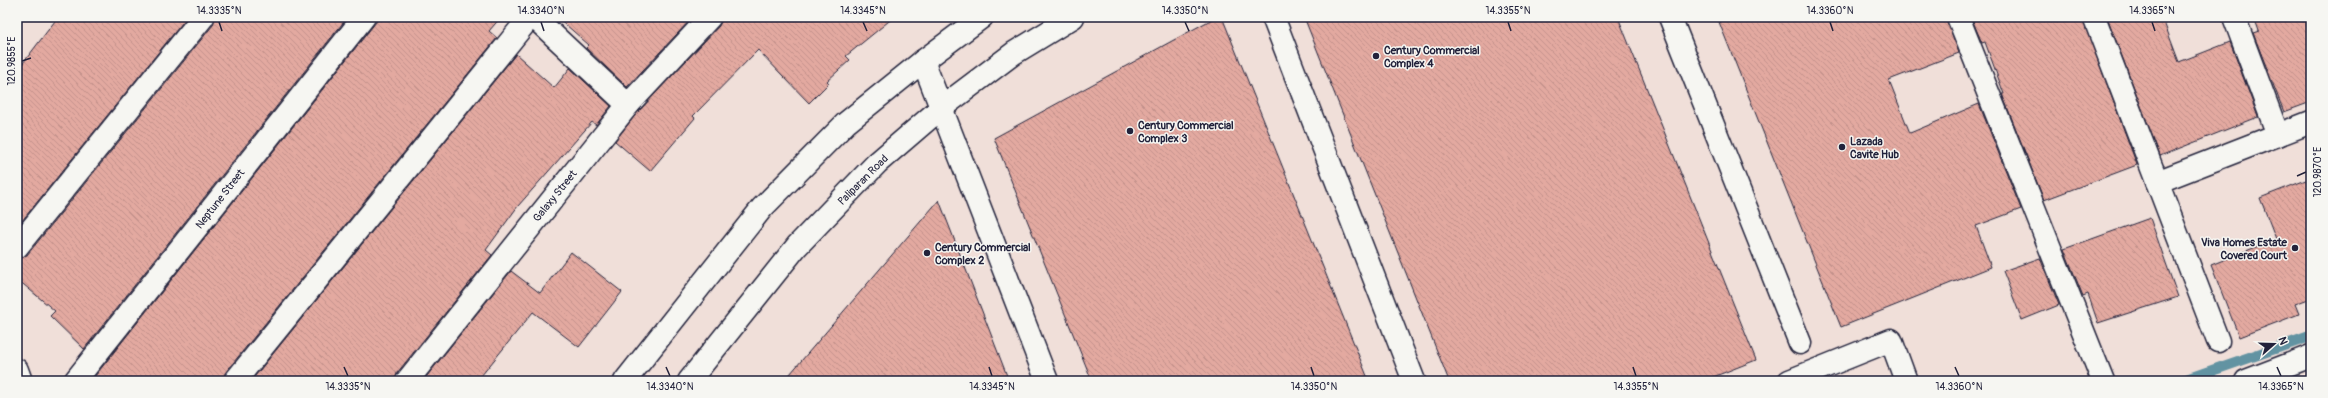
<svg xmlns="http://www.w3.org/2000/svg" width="2328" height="398" font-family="Pangolin,sans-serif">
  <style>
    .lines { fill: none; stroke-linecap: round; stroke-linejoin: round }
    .stream { stroke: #6293a2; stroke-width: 11 }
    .building { fill: url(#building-back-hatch); stroke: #22223b }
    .minor-casing { stroke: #22223b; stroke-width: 25 }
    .major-casing { stroke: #22223b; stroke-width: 25 }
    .minor { stroke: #f6f6f2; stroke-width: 22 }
    .major { stroke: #f6f6f2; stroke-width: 22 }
    .ticks { fill: none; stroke: #22223b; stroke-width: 1.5 }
    .poi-dot { fill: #22223b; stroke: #f6f6f2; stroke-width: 1.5 }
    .labels { text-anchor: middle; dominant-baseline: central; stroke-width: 3; stroke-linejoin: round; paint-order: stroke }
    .poi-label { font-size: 11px; font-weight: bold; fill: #22223b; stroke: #f6f6f2; text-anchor: start }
    .street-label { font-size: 11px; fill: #22223b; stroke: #f6f6f2 }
    .neatline { fill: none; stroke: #22223b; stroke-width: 1.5 }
    .ticks-label { font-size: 10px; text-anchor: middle; fill: #22223b }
  </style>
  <defs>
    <pattern id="building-back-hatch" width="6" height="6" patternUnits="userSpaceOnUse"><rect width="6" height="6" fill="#e3a9a0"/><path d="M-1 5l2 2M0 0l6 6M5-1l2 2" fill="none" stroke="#c2918b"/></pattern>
  </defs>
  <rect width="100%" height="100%" fill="#f0dfd9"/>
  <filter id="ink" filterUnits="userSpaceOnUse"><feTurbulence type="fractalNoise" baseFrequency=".025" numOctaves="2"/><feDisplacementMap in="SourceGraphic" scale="8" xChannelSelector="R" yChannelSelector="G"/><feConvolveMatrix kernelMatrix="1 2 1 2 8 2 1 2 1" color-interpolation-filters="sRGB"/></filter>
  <g filter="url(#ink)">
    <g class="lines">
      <!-- stream -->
      <polyline class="stream" points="2182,381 2311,336"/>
    </g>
    <!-- building -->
    <g class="building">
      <polygon points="58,17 187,17 17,227 17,71"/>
      <polygon points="215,17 343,17 346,19 84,349 50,316 55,311 17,279 17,259 27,255 213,25"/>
      <polygon points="380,17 501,17 489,31 497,38 225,373 223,381 91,381"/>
      <polygon points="557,17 693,17 627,87 586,48 589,45"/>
      <polygon points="722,17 894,17 846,56 850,60 827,81 829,83 809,103 758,50 693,116 695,118 650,171 615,141 637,113 719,26"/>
      <polygon points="1216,17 1222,17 1369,381 1092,381 994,138"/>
      <polygon points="1304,17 1618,17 1756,360 1703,381 1449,381"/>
      <polygon points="1717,17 1946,17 1959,53 1889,80 1910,133 1979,104 2021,209 1976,226 1991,267 1841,327"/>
      <polygon points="1971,17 2082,17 2137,165 2044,200 2002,94 2004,94 1985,42 1982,43"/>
      <polygon points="2107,17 2162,17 2179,62 2230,42 2258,117 2160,156"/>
      <polygon points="2254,17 2311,17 2311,102 2284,112 2253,33 2259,31"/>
      <polygon points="516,54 554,88 570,68 611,106 596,125 592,122 518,206 486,250 492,255 397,373 395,381 251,381"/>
      <polygon points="2311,178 2311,298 2295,304 2299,314 2239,337 2211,265 2276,239 2260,198"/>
      <polygon points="939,200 1009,381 784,381"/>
      <polygon points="2150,218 2178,297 2098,323 2088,294 2083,296 2064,249"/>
      <polygon points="571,252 622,292 579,347 533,312 477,381 423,381 511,271 540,293"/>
      <polygon points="2040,258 2059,305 2022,320 2003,271"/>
    </g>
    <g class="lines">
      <!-- minor casing -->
      <g class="minor-casing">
        <g id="minor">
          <polyline points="534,17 628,105"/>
          <polyline points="1273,17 1414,381"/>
          <polyline points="1670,17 1800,343"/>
          <polyline points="1958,17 2103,381"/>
          <polyline points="2094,17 2218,341"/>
          <polyline points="2234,17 2278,135"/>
          <polyline points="923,61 1047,381"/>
          <polyline points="2157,182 2311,122"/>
          <polyline points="17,247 203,17"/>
          <polyline points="17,370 21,381"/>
          <polyline points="75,381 364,17"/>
          <polyline points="235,381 530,17"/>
          <polyline points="407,381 628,105 710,17"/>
          <polyline points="1789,381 1891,340 1906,381"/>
          <polyline points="2246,381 2311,356"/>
        </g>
      </g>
      <!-- major casing -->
      <g class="major-casing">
        <g id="major">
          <polyline points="625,381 762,208 846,123 923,61 982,17"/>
          <polyline points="689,381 797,246 877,163 941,108 1014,53 1073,17"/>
        </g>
      </g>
      <!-- minor -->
      <use href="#minor" class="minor"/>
      <!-- major -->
      <use href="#major" class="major"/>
    </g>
  </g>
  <!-- ticks -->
  <path class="ticks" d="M 219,22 L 222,31M 541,22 L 544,31M 863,22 L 867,31M 1185,22 L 1189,31M 1508,22 L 1511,31M 1830,22 L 1833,31M 2152,22 L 2155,31M 22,61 L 31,58M 2297,176 L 2306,172M 344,367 L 348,376M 666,367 L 670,376M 989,367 L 992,376M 1311,367 L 1314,376M 1633,367 L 1636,376M 1955,367 L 1959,376M 2277,367 L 2281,376"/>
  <!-- markers -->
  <g class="poi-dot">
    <circle cx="1376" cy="56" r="4"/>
    <circle cx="1130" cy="131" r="4"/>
    <circle cx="1842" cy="147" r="4"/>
    <circle cx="2295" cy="248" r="4"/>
    <circle cx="927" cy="253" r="4"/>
  </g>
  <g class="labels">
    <!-- poi labels -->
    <g class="poi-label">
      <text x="1384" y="50">Century Commercial<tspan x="1384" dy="13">Complex 4</tspan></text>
      <text x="1138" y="125">Century Commercial<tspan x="1138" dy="13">Complex 3</tspan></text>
      <text x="1850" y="141">Lazada<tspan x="1850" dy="13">Cavite Hub</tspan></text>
      <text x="2287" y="242" text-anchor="end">Viva Homes Estate<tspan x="2287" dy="13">Covered Court</tspan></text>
      <text x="935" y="247">Century Commercial<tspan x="935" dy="13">Complex 2</tspan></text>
    </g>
    <!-- street labels -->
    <g class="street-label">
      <text transform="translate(863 180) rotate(-45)">Paliparan Road</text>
      <text transform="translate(555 196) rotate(-51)">Galaxy Street</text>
      <text transform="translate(220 199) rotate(-52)">Neptune Street</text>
    </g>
  </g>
  <!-- margin -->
  <rect width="2328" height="398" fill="none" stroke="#f6f6f2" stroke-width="44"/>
  <!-- north arrow -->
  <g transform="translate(2274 344) rotate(70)" stroke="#f6f6f2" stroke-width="3" paint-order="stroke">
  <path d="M0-3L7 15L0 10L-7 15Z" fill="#22223b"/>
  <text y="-6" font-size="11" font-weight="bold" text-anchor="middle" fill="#22223b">N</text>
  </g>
  <rect x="22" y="22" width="2284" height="354" class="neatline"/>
  <g class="ticks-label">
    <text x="219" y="14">14.3335°N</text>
    <text x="541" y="14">14.3340°N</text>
    <text x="863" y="14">14.3345°N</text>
    <text x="1185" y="14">14.3350°N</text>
    <text x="1508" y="14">14.3355°N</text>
    <text x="1830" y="14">14.3360°N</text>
    <text x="2152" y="14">14.3365°N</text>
    <text transform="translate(11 61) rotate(-90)" y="4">120.9855°E</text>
    <text transform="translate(2317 172) rotate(-90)" y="4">120.9870°E</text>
    <text x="348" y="390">14.3335°N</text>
    <text x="670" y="390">14.3340°N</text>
    <text x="992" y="390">14.3345°N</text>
    <text x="1314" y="390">14.3350°N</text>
    <text x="1636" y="390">14.3355°N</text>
    <text x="1959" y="390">14.3360°N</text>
    <text x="2281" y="390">14.3365°N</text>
  </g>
</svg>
